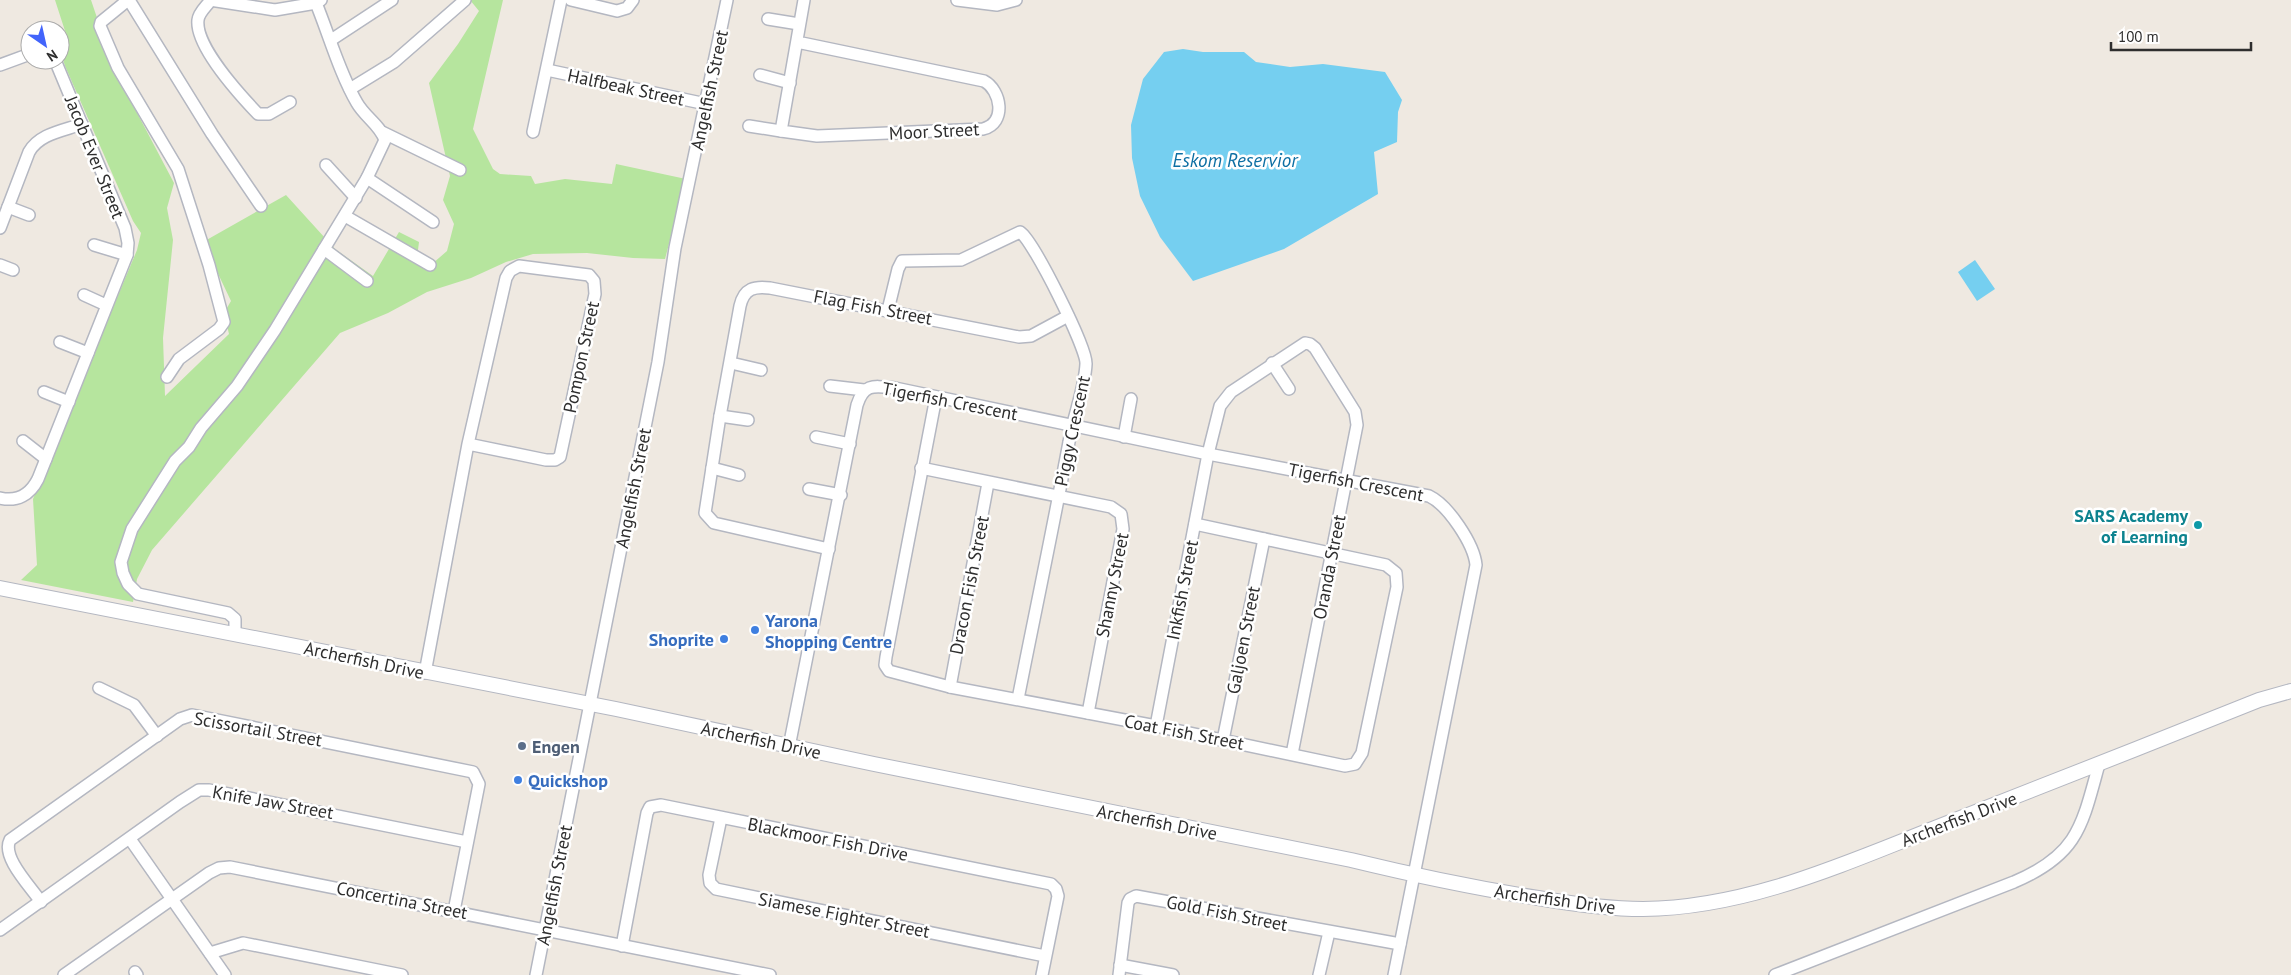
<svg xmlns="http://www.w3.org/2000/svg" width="2291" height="975" font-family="'PT Sans',sans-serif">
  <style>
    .green { fill: #b6e59e }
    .water { fill: #75cff0 }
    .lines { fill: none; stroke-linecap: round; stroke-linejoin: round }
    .minor-casing { stroke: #b4b7c1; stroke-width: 14 }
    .tertiary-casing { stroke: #b4b7c1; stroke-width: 16 }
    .minor { stroke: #fff; stroke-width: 11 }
    .tertiary { stroke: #fff; stroke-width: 14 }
    .culture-dot { fill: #0f9aa8; stroke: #fff; stroke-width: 2 }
    .shop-dot { fill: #3f7fe0; stroke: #fff; stroke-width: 2 }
    .service-dot { fill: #5c6f8a; stroke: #fff; stroke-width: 2 }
    .labels { text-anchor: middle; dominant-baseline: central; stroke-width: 5; stroke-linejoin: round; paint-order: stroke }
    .street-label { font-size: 18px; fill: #2e2e2e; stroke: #fff }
    .culture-label { font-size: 18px; font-weight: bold; fill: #0d838f; stroke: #fff; text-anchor: end }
    .shop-label { font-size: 18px; font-weight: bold; fill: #366cbe; stroke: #fff; text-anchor: start }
    .service-label { font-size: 18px; font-weight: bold; fill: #4e5e75; stroke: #fff; text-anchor: start }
    .water-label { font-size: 19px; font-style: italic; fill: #0d6fa3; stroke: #fff }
  </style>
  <rect width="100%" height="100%" fill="#efe9e1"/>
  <!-- green -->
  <polygon class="green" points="55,0 91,0 115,71 174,183 167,208 173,240 163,338 165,396 229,334 224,313 231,301 203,242 286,195 335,249 373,276 399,232 419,242 417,258 432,264 447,251 454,224 443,200 450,176 429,83 458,44 479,11 470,0 503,0 473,129 493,169 500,174 531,176 535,184 565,179 612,184 616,164 686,179 665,259 633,258 587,253 533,254 506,262 471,278 427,292 388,313 340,333 152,550 137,579 133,602 21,580 37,565 33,499 137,250 141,233 133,221 65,66 61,53 66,34"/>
  <!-- water -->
  <g class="water">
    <polygon points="1183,49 1203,52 1244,52 1256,62 1290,67 1323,64 1385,72 1402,100 1398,112 1397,142 1374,152 1378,194 1284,249 1193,281 1160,237 1140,196 1132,158 1131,125 1143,79 1164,52"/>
    <polygon points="1975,260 1995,289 1977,301 1958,272"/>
  </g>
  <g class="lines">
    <!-- minor casing -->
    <g class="minor-casing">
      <g id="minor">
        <polyline points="128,0 101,22 100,26 118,68 178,169 209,265 224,322 219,329 179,359 167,377"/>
        <polyline points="129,0 212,134 261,206"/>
        <polyline points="210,0 275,10 316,3 321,0"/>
        <polyline points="571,0 617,11 627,8 633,0"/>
        <polyline points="957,0 997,5 1016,0"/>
        <path d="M 210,1 C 206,7 199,12 198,20 C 195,46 240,95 258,114 L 269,114 L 290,102"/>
        <polyline points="768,19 799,24"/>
        <polyline points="331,40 392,0"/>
        <path d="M 797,42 L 984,81 C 1001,90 1007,123 983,129 L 817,136 L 781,131 L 804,0"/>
        <polyline points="0,65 30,54"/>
        <polyline points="547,70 706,104"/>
        <polyline points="760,75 790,83"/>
        <polyline points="350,89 394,62 465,0"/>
        <polyline points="749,126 781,131"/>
        <polyline points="382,132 460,170"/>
        <polyline points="533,132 561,0"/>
        <polyline points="326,165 356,198"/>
        <polyline points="367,178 433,222"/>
        <polyline points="8,207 29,215"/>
        <polyline points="345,216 430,265"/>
        <path d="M 0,228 L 29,152 C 39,134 62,131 82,124"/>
        <polyline points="94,245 127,255"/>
        <polyline points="324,249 367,281"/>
        <polyline points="0,265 13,270"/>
        <polyline points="84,295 106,305"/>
        <path d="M 888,310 L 898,269 L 902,261 L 961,260 L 1020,232 C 1033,240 1087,348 1086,364 C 1085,388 1073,417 1069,442 C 1053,528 1035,613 1018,699"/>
        <polyline points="60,342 88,353"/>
        <polyline points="731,363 761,370"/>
        <polyline points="1272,363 1289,389"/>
        <polyline points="830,386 864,390"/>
        <polyline points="44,392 69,402"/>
        <polyline points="936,397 886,657 885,665 889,671 950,687 1156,726 1345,766 1355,764 1362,753 1397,587 1396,573 1386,565 1195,524"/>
        <polyline points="720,416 748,420"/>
        <polyline points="816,437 850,444"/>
        <polyline points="1124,437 1131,399"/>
        <polyline points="23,441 46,459"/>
        <polyline points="712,468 739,475"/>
        <polyline points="921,468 1111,507 1121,514 1123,529 1088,713"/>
        <polyline points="809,489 841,495"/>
        <path d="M 0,498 C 17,502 30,495 38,479 L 127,255 L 128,243 L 125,228 L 55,60"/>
        <path d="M 829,549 L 714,523 L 705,513 L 720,416 L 740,306 C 744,288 755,286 770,288 L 1019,337 L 1031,336 L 1068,316"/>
        <path d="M 235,633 L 235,619 L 228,613 L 138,594 L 128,584 L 123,573 L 121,562 L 132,529 L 175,461 L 189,447 L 201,428 L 237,386 L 275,330 L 367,178 L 385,140 C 380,125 365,117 357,103 C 340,74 329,35 316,3"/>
        <polyline points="425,673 468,444 506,278 510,271 519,266 589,275 594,281 595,294 560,457 555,460 546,460 468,444"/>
        <polyline points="950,687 988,483"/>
        <polyline points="99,688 134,705 157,736"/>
        <polyline points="1156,726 1208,454 1220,406 1231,392 1305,343 1310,344 1315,348 1355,412 1357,425 1292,754"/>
        <polyline points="1223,740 1264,539"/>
        <path d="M 789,747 L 857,405 C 864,383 874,386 895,388 L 1208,454 L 1429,496 C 1448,505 1474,544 1476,565 L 1394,975"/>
        <polyline points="721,818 709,875 710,883 716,889 1045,956"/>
        <polyline points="130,839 225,975"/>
        <path d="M 41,902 C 31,887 1,857 10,840 L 180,719 L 192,715 L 473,772 L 479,784 L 454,911"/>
        <polyline points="0,930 180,802 199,790 209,790 467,842"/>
        <polyline points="622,946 647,813 650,807 661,805 1051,884 1056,889 1058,896 1042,975"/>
        <polyline points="210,953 243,943 402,975"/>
        <polyline points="1120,965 1173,975"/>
        <polyline points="135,972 137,975"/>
        <polyline points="64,975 209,873 219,868 230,867 770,975"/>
        <polyline points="536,975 658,362 675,248 727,0"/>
        <polyline points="1119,975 1128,903 1130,899 1136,896 1400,944"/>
        <polyline points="1319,975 1329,932"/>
        <path d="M 1775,975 L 2014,882 C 2078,855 2082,826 2099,764"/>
      </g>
    </g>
    <!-- tertiary casing -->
    <g class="tertiary-casing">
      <path id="tertiary" d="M 0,588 L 616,709 L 874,764 L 1351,860 C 1413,875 1475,888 1538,898 C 1573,904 1608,909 1643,909 C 1746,908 1841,865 1935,828 C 2044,786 2151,743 2259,700 L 2291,691"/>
    </g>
    <!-- minor -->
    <use href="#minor" class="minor"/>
    <!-- tertiary -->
    <use href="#tertiary" class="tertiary"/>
  </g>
  <!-- markers -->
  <circle class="culture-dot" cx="2198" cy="525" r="5"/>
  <g class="shop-dot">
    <circle cx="755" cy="630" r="5"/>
    <circle cx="724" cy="639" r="5"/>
    <circle cx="518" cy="780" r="5"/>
  </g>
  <circle class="service-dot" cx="522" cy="746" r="5"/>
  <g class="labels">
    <!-- street labels -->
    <g class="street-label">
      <text transform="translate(626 87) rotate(12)">Halfbeak Street</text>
      <text transform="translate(709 90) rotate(-78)">Angelfish Street</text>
      <text transform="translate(934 131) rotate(-3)">Moor Street</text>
      <text transform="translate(95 157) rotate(68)">Jacob Ever Street</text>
      <text transform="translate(873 307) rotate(11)">Flag Fish Street</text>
      <text transform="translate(581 357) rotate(-78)">Pompon Street</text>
      <text transform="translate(950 401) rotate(11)">Tigerfish Crescent</text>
      <text transform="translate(1072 431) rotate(-78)">Piggy Crescent</text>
      <text transform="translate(1356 482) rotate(11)">Tigerfish Crescent</text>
      <text transform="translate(633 488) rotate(-79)">Angelfish Street</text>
      <text transform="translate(1329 567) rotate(-79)">Oranda Street</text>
      <text transform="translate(969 585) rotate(-79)">Dracon Fish Street</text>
      <text transform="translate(1112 585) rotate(-79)">Shanny Street</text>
      <text transform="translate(1182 590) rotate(-79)">Inkfish Street</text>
      <text transform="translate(1243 640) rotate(-79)">Galjoen Street</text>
      <text transform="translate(364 660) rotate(12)">Archerfish Drive</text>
      <text transform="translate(258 729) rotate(10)">Scissortail Street</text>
      <text transform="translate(1184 732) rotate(11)">Coat Fish Street</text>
      <text transform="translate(761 740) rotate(12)">Archerfish Drive</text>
      <text transform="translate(273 802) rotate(10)">Knife Jaw Street</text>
      <text transform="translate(1959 819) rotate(-21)">Archerfish Drive</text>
      <text transform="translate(1157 822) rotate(11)">Archerfish Drive</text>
      <text transform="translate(828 839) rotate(11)">Blackmoor Fish Drive</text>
      <text transform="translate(554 885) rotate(-79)">Angelfish Street</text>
      <text transform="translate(1555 899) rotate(8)">Archerfish Drive</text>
      <text transform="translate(402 900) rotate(11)">Concertina Street</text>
      <text transform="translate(1227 913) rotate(11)">Gold Fish Street</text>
      <text transform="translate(844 915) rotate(11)">Siamese Fighter Street</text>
    </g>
    <!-- culture labels -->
    <g class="culture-label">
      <text x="2188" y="515">SARS Academy<tspan x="2188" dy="21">of Learning</tspan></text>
    </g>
    <!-- shop labels -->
    <g class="shop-label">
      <text x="765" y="620">Yarona<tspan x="765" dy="21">Shopping Centre</tspan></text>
      <text x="714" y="639" text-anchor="end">Shoprite</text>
      <text x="528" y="780">Quickshop</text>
    </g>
    <!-- service labels -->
    <g class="service-label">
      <text x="532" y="746">Engen</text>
    </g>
    <!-- water labels -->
    <g class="water-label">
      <text x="1235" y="160">Eskom Reservior</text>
    </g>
  </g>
  <!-- north arrow -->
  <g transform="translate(45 45) rotate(146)"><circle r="24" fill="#ffffff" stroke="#ababab"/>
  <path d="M0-4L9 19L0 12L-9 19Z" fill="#4264fb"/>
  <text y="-8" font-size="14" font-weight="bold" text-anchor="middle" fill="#2e2e2e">N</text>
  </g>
  <!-- scale -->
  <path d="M2111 42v8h140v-8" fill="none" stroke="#2e2e2e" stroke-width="2.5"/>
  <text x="2118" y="42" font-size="15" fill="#2e2e2e" stroke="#ffffff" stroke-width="4" paint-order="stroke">100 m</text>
</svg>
